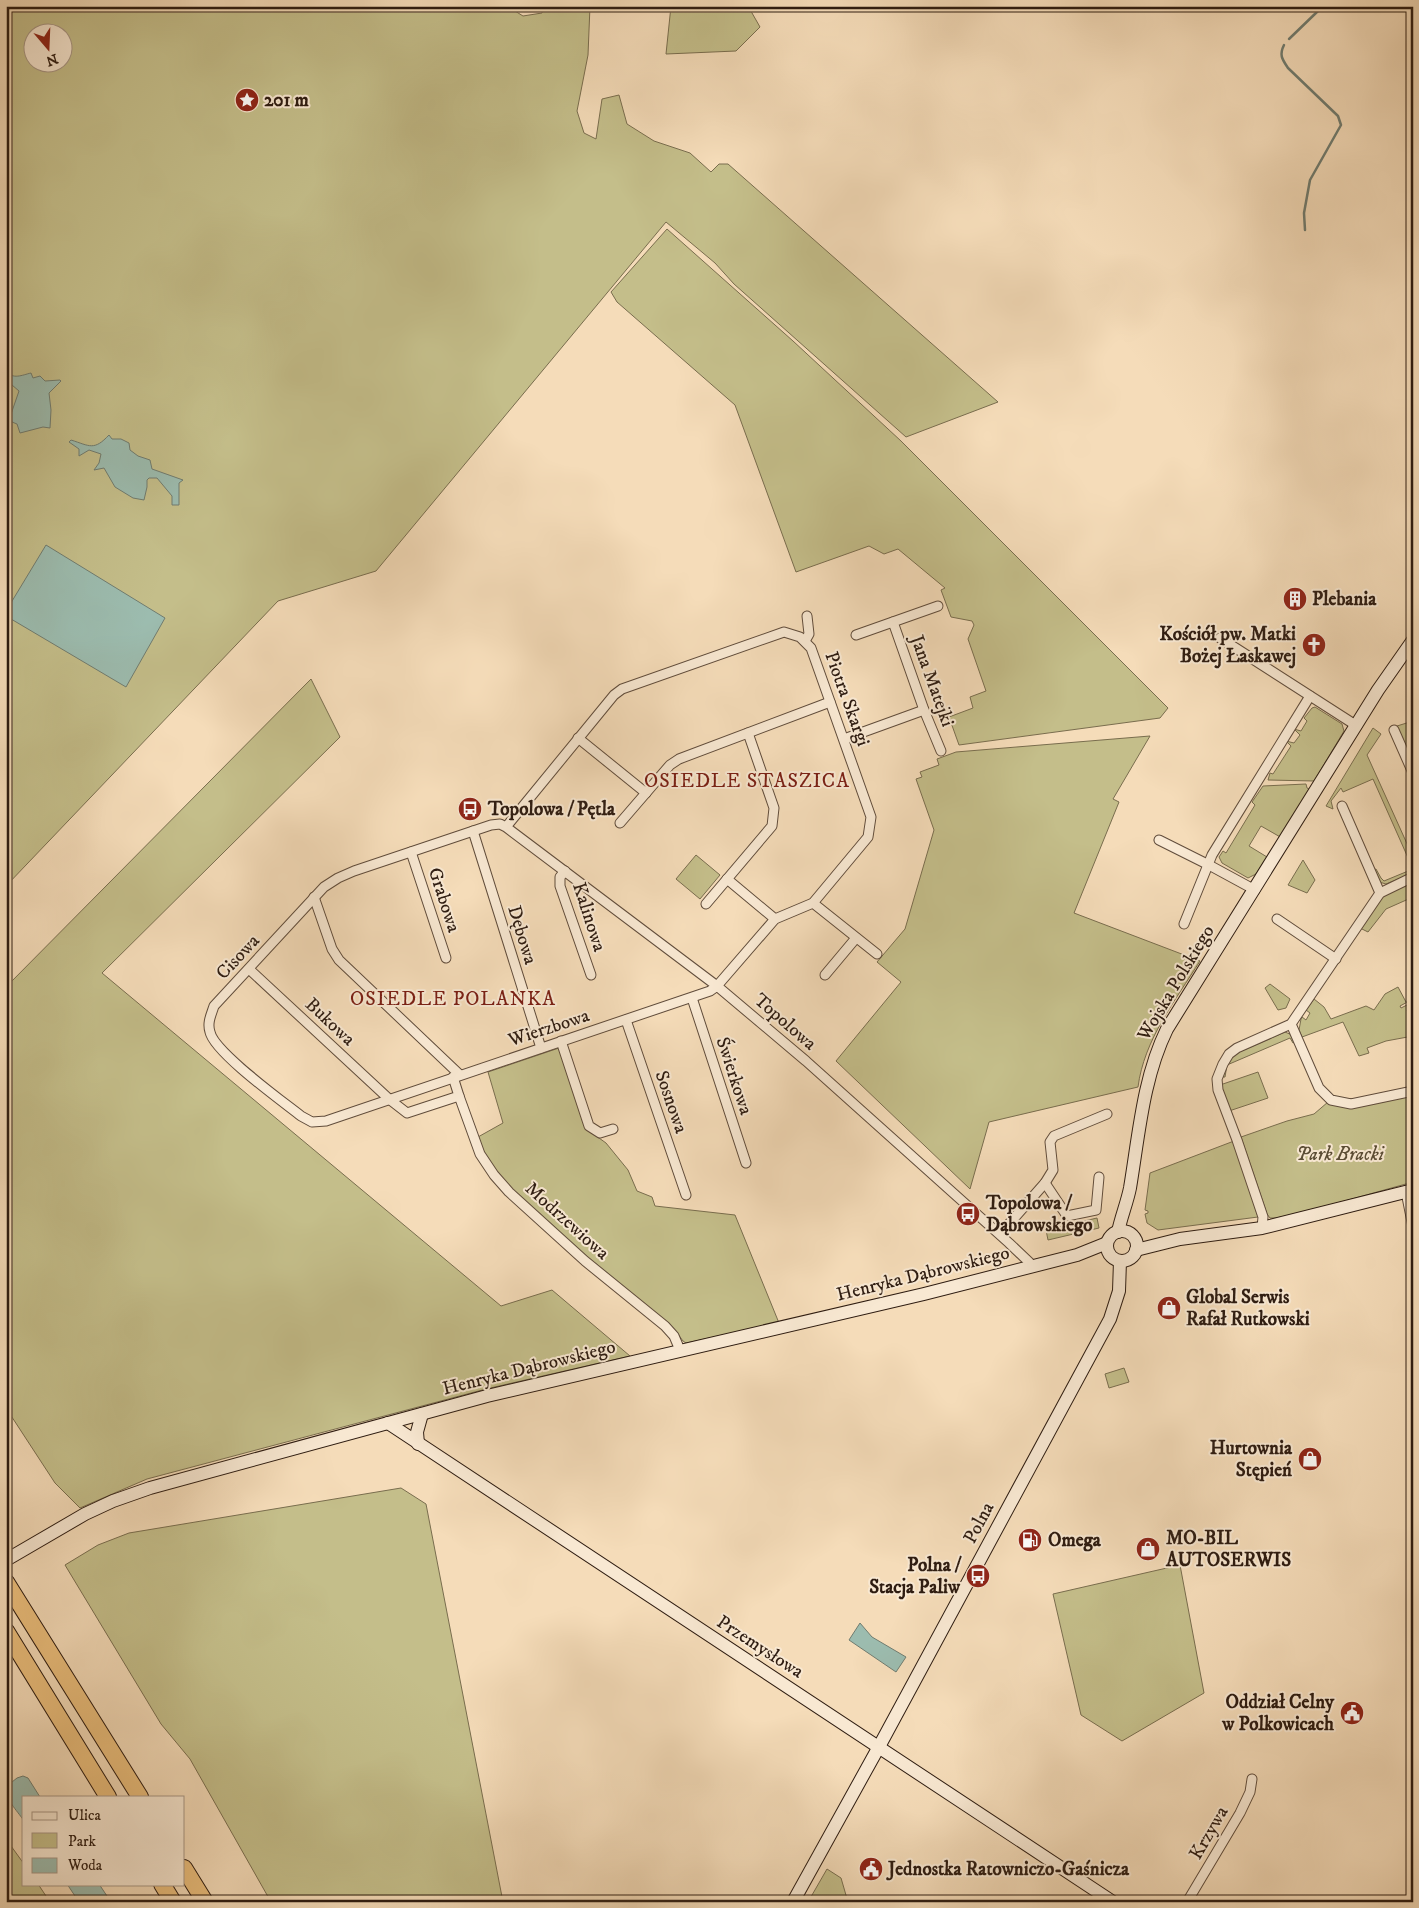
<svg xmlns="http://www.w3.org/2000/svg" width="1419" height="1908" font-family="'IM FELL DW Pica',serif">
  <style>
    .green { fill: #c4be8a; stroke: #796d4e; fill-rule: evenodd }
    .water { fill: #9cbcaf; stroke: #707c70 }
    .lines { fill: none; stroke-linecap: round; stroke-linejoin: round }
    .stream { stroke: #707c70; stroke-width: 2.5 }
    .street-casing { stroke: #604c3b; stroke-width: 11 }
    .secondary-casing { stroke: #2e1c11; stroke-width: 14 }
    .highway-casing { stroke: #2e1c11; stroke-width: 18 }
    .street { stroke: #f8e8d2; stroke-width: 9 }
    .secondary { stroke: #f8e8d2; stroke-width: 12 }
    .highway { stroke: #eabe7c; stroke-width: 16 }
    .labels { text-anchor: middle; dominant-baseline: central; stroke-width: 4; stroke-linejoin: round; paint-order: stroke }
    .poi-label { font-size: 19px; font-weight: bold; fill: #2e1c11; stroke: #f8e8d2; text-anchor: start }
    .street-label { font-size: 19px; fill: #2e1c11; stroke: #f8e8d2 }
    .park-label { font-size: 19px; font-style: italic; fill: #5b4d35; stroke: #f8e8d2 }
    .neighbourhood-label { font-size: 20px; letter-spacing: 1px; fill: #7a1f14; stroke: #f8e8d2 }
  </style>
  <rect width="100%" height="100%" fill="#f5dcb9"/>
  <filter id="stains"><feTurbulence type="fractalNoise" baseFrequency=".004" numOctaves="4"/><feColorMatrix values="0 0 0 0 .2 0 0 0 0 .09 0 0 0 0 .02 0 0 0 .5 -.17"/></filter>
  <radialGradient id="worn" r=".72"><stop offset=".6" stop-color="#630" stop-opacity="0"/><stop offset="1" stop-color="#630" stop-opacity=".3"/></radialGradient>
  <!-- green -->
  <g class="green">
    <path d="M 6,6 L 507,6 L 523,16 L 542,13 L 543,6 L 590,6 L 588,55 L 577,111 L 584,133 L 596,139 L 602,99 L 619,95 L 627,124 L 654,141 L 690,153 L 711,172 L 719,164 L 728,164 L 998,402 L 906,437 L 734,284 L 715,263 L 666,222 L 376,571 L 278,601 L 6,886 ZM 32,32 L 62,32 L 62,62 L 32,62 Z"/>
    <polygon points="671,6 748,6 760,27 736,51 666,54"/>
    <polygon points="667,229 793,341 901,441 1168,708 1160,718 959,745 949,717 973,708 970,697 986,691 968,639 974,625 972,621 951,617 941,590 945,588 898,549 884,554 869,546 796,572 735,405 617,302 611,292"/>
    <polygon points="311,679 340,737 102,973 501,1306 552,1290 630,1356 486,1389 147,1479 80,1508 55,1483 6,1408 6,987"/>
    <polygon points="1315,707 1342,724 1344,731 1314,781 1268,780 1270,773 1273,774 1291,746 1286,741 1294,743 1300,735 1294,729 1301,731 1307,721 1304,718 1312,708"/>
    <polygon points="1413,721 1413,762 1397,726"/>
    <polygon points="1373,728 1381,734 1367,755 1413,857 1413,873 1386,884 1379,882 1373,870 1376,869 1381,878 1384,881 1413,869 1373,779 1343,792 1341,788 1331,801 1333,809 1326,806"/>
    <path d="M 1150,736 L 1113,799 L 1119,802 L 1074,913 L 1200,961 C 1175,1001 1144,1040 1138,1087 L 989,1122 L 970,1189 L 836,1061 L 901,982 L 877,962 L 905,929 L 934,830 L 916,779 L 922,777 L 920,772 L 939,765 L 937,759 L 956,752 Z"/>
    <polygon points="1306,784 1307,788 1311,790 1282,838 1261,826 1249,846 1267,857 1256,874 1248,878 1222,863 1219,857 1223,851 1226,853 1255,805 1252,802 1263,786"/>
    <polygon points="696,855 720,875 700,899 676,879"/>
    <polygon points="1303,860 1315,880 1307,893 1288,885"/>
    <polygon points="1410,883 1413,884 1413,897 1386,909 1368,932 1360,928 1381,897"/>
    <polygon points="1270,984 1290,999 1286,1008 1278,1010 1265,988"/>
    <polygon points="1398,987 1406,1002 1413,999 1400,1006 1401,1008 1413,1002 1413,1008 1407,1010 1413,1023 1413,1036 1386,1041 1367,1048 1369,1053 1359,1056 1343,1022 1302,1037 1299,1030 1301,1019 1302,1017 1306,1020 1310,1013 1306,1010 1314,999 1324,1007 1331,1019 1366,1006 1374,1010 1385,994"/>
    <polygon points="1285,1032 1292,1035 1297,1041 1293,1043 1290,1038 1227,1065 1225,1077 1222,1077 1229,1059 1237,1053"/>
    <path d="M 559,1048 L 585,1128 L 606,1143 L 628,1170 L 637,1191 L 652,1197 L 655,1206 L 735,1215 L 779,1323 L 686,1343 L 683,1341 L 677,1333 C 630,1295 585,1257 541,1216 C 517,1194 488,1170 478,1137 L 503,1123 L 488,1072 Z"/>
    <polygon points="1258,1072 1268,1098 1229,1111 1220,1085"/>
    <polygon points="1413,1094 1413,1182 1305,1212 1276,1218 1270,1218 1267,1214 1241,1137 1287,1121 1314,1114 1328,1102"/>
    <polygon points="1234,1141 1258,1217 1158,1230 1147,1223 1145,1214 1148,1213 1148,1211 1145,1210 1150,1173"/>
    <polygon points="1097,1218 1099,1228 1048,1240 1046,1230"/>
    <polygon points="1124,1368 1129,1382 1109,1388 1105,1374"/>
    <polygon points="401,1488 426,1504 503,1902 271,1902 190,1759 161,1724 65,1565 98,1545 129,1533"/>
    <polygon points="1180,1565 1204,1693 1122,1741 1081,1715 1053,1594"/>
    <polygon points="6,1839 24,1864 24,1884 38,1884 50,1902 6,1902"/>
    <polygon points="827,1869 841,1878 848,1902 808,1902"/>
  </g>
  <!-- water -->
  <g class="water">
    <path d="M 6,371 C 13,380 22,375 31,373 L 33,378 L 40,376 L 45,381 L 60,380 L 61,381 L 49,393 L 51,410 L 50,428 L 43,427 L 20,433 L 17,424 L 12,422 L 10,417 L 19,391 L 12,385 L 6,385 Z"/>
    <path d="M 109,435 L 112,439 L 121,439 L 129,443 L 130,450 L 138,456 L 150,460 L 152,469 L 183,480 L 179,483 L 179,505 L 172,505 L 172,496 L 157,478 L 149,478 L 147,480 L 147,487 L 144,500 L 133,498 L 115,487 L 104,468 L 94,470 L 99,463 L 101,454 L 89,450 L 79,456 L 79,449 L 69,442 L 71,440 C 90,446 94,451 109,435 Z"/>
    <polygon points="46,545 165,618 126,687 6,616 6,611"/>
    <polygon points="860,1623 872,1637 906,1657 896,1672 849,1640"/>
    <path d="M 23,1776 L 28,1778 L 40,1797 L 24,1797 L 24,1821 C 17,1810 4,1799 7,1786 L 17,1778 Z"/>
    <polygon points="67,1884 99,1884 111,1902 79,1902"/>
  </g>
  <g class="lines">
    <!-- stream -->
    <g class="stream">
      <polyline points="1289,39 1318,11"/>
      <path d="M 1284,45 C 1279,55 1282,59 1288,68 L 1338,116 L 1341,125 L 1310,180 L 1304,213 L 1305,230"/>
    </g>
    <!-- street casing -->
    <g class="street-casing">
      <g id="street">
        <polyline points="893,622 924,710 941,751"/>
        <polyline points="856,635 938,606"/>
        <polyline points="1220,638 1357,726"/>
        <polyline points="805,641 809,634 807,616"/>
        <polyline points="1394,730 1413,773"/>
        <polyline points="578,738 646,793"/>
        <polyline points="844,739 924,710"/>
        <polyline points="1342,806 1380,893"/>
        <polyline points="620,823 670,765 679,759 830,702"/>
        <path d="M 506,827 L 614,695 L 622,689 L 784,632 L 800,637 L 811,648 L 871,817 L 868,837 L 813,903 L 775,919 L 717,986 L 710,991 L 326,1121 L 312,1122 L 301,1116 C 282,1101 214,1052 210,1032 C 207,1023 211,1015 214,1006 L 324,887 L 338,878 L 354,871 L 491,825 L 500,824 L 506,827 L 717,986 L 806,1061 L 1009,1243 L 1029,1262 L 1032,1266"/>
        <polyline points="473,831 541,1048"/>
        <polyline points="1159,840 1209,865 1255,890"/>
        <polyline points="411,852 446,958"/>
        <polyline points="565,871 560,877 560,886 591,975"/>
        <polyline points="727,879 775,919"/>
        <polyline points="314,897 332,949 339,960 460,1075"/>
        <polyline points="813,903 877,954"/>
        <polyline points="706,904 772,826 774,808 748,733"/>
        <polyline points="1277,919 1336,959"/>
        <polyline points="1184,924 1212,855 1310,696"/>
        <polyline points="249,969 389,1099 407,1113 459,1096 453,1077"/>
        <polyline points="825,975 856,938"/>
        <polyline points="692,998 746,1163"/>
        <polyline points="626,1020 686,1195"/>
        <polyline points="1291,1024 1319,1088 1331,1100 1351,1104 1413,1091"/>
        <polyline points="561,1041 589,1126 600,1133 613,1129"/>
        <polyline points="459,1096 480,1154 494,1175 509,1192 585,1261 665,1326 674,1336 680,1350"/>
        <polyline points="1045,1183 1067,1216 1096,1210 1099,1177"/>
        <polyline points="1406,1192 1413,1227"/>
        <polyline points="1262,1228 1263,1217 1237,1140 1218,1090 1217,1079 1223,1064 1229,1054 1237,1048 1291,1024 1380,893 1413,877"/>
        <polyline points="1000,1234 1045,1183 1053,1170 1050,1142 1054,1136 1107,1114"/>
        <polyline points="1187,1902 1240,1813 1250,1792 1252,1779"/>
      </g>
    </g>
    <!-- secondary casing -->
    <g class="secondary-casing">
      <g id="secondary">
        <circle cx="1122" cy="1246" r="15"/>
        <path d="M 1118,1232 C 1121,1217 1127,1203 1130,1188 C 1139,1134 1143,1078 1167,1029 L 1378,690 L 1413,640"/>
        <polyline points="1136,1250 1180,1239 1262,1228 1413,1190"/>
        <polyline points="388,1423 1113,1902"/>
        <polyline points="418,1444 417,1432 422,1414"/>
        <polyline points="6,1560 85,1514 113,1501 150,1488 487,1396 924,1294 1077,1255 1107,1243"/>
        <polyline points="793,1902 881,1743 1110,1319 1119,1291 1120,1261"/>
      </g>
    </g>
    <!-- highway casing -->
    <g class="highway-casing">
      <g id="highway">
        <polyline points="6,1582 140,1797"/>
        <polyline points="6,1631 108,1797"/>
        <polyline points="184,1868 205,1902"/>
        <polyline points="162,1884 173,1902"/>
      </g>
    </g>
    <!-- street -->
    <use href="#street" class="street"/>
    <!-- secondary -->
    <use href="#secondary" class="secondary"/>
    <!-- highway -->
    <use href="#highway" class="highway"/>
  </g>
  <!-- icons -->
  <defs>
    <g id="sight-disc" transform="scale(1.25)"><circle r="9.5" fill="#8f2418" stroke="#f8e8d2"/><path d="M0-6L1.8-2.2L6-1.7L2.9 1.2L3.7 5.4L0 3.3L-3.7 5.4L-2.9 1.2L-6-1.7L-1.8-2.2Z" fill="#fff"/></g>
    <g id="building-disc" transform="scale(1.25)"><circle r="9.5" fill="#8f2418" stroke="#f8e8d2"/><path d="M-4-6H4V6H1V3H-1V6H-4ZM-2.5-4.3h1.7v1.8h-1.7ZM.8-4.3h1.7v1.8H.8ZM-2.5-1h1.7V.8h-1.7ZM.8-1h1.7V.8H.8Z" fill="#fff"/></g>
    <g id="church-disc" transform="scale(1.25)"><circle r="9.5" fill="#8f2418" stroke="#f8e8d2"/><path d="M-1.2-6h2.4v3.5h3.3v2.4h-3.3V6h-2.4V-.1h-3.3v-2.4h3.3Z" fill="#fff"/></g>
    <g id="bus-disc" transform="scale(1.25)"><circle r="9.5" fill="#8f2418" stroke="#f8e8d2"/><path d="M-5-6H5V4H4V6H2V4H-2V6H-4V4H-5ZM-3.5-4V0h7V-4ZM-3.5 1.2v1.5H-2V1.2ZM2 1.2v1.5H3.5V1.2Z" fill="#fff"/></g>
    <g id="shop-disc" transform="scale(1.25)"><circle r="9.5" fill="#8f2418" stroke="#f8e8d2"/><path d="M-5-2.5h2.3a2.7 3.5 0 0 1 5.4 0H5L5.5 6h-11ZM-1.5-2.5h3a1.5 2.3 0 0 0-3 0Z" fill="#fff"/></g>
    <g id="fuel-disc" transform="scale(1.25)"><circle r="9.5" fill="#8f2418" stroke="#f8e8d2"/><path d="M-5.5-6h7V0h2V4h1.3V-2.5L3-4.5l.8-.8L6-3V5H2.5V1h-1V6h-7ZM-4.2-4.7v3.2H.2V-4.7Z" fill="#fff"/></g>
    <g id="civic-disc" transform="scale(1.25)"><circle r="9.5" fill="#8f2418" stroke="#f8e8d2"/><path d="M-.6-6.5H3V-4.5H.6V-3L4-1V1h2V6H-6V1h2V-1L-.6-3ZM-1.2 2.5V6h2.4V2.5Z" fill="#fff"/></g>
  </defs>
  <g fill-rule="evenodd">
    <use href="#sight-disc" x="247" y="100"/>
    <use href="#building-disc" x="1295" y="599"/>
    <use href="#church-disc" x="1314" y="645"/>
    <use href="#bus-disc" x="470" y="809"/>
    <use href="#bus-disc" x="968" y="1214"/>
    <use href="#shop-disc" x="1169" y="1308"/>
    <use href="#shop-disc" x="1310" y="1459"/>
    <use href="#fuel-disc" x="1030" y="1540"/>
    <use href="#shop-disc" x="1148" y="1549"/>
    <use href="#bus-disc" x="978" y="1576"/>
    <use href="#civic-disc" x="1352" y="1713"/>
    <use href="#civic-disc" x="871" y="1869"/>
  </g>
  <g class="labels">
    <!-- poi labels -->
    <g class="poi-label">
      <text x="264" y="100">201 m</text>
      <text x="1312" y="599">Plebania</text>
      <text x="1296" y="634" text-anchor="end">Kościół pw. Matki<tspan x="1296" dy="22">Bożej Łaskawej</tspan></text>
      <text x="488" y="809">Topolowa / Pętla</text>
      <text x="986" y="1203">Topolowa /<tspan x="986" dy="22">Dąbrowskiego</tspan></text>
      <text x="1186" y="1297">Global Serwis<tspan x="1186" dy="22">Rafał Rutkowski</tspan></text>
      <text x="1292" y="1448" text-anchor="end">Hurtownia<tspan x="1292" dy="22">Stępień</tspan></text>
      <text x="1166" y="1538">MO-BIL<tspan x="1166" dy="22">AUTOSERWIS</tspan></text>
      <text x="1048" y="1540">Omega</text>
      <text x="960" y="1565" text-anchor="end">Polna /<tspan x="960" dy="22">Stacja Paliw</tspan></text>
      <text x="1334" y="1702" text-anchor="end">Oddział Celny<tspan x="1334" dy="22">w Polkowicach</tspan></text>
      <text x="888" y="1869">Jednostka Ratowniczo-Gaśnicza</text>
    </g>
    <!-- street labels -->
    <g class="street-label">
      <text transform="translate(932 681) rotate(70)">Jana Matejki</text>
      <text transform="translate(847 699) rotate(70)">Piotra Skargi</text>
      <text transform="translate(444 900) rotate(72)">Grabowa</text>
      <text transform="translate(589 917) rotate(72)">Kalinowa</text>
      <text transform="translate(522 935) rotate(73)">Dębowa</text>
      <text transform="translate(238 957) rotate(-47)">Cisowa</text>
      <text transform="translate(1176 983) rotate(-59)">Wojska Polskiego</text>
      <text transform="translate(330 1022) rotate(43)">Bukowa</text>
      <text transform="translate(785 1022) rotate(41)">Topolowa</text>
      <text transform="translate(549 1028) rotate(-18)">Wierzbowa</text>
      <text transform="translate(734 1076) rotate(72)">Świerkowa</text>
      <text transform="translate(671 1102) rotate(71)">Sosnowa</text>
      <text transform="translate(567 1221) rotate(42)">Modrzewiowa</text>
      <text transform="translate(923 1274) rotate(-14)">Henryka Dąbrowskiego</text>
      <text transform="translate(529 1368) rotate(-14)">Henryka Dąbrowskiego</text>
      <text transform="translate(979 1523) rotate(-62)">Polna</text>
      <text transform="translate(760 1647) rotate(33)">Przemysłowa</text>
      <text transform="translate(1209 1833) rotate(-60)">Krzywa</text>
    </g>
    <!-- park labels -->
    <g class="park-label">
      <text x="1340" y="1154">Park Bracki</text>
    </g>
    <!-- neighbourhood labels -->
    <g class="neighbourhood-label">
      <text x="747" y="781">OSIEDLE STASZICA</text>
      <text x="453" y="999">OSIEDLE POLANKA</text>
    </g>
  </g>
  <!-- margin -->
  <rect width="1419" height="1908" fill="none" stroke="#f5dcb9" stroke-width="25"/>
  <rect x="8" y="8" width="1404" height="1893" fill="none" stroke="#2e1c11" stroke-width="2.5"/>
  <rect x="12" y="12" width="1394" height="1883" fill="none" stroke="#2e1c11"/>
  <!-- legend -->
  <rect x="22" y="1796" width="162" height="90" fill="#f8e8d2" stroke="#a79685"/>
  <rect x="32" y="1812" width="25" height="8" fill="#f8e8d2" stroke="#a79685"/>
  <text x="68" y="1820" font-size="15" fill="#2e1c11">Ulica</text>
  <rect x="32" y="1833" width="25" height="15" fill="#c4be8a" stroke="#a79685"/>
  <text x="68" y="1846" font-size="15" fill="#2e1c11">Park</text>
  <rect x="32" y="1858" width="25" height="15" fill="#9cbcaf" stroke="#a79685"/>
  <text x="68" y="1870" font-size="15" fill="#2e1c11">Woda</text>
  <!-- north arrow -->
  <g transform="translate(48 48) rotate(161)"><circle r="24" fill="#f8e8d2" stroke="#a79685"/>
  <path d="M0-4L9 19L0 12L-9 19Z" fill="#8f2418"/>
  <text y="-8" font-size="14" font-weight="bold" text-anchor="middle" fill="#2e1c11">N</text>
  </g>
  <rect width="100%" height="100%" filter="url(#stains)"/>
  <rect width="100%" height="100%" fill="url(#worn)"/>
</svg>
